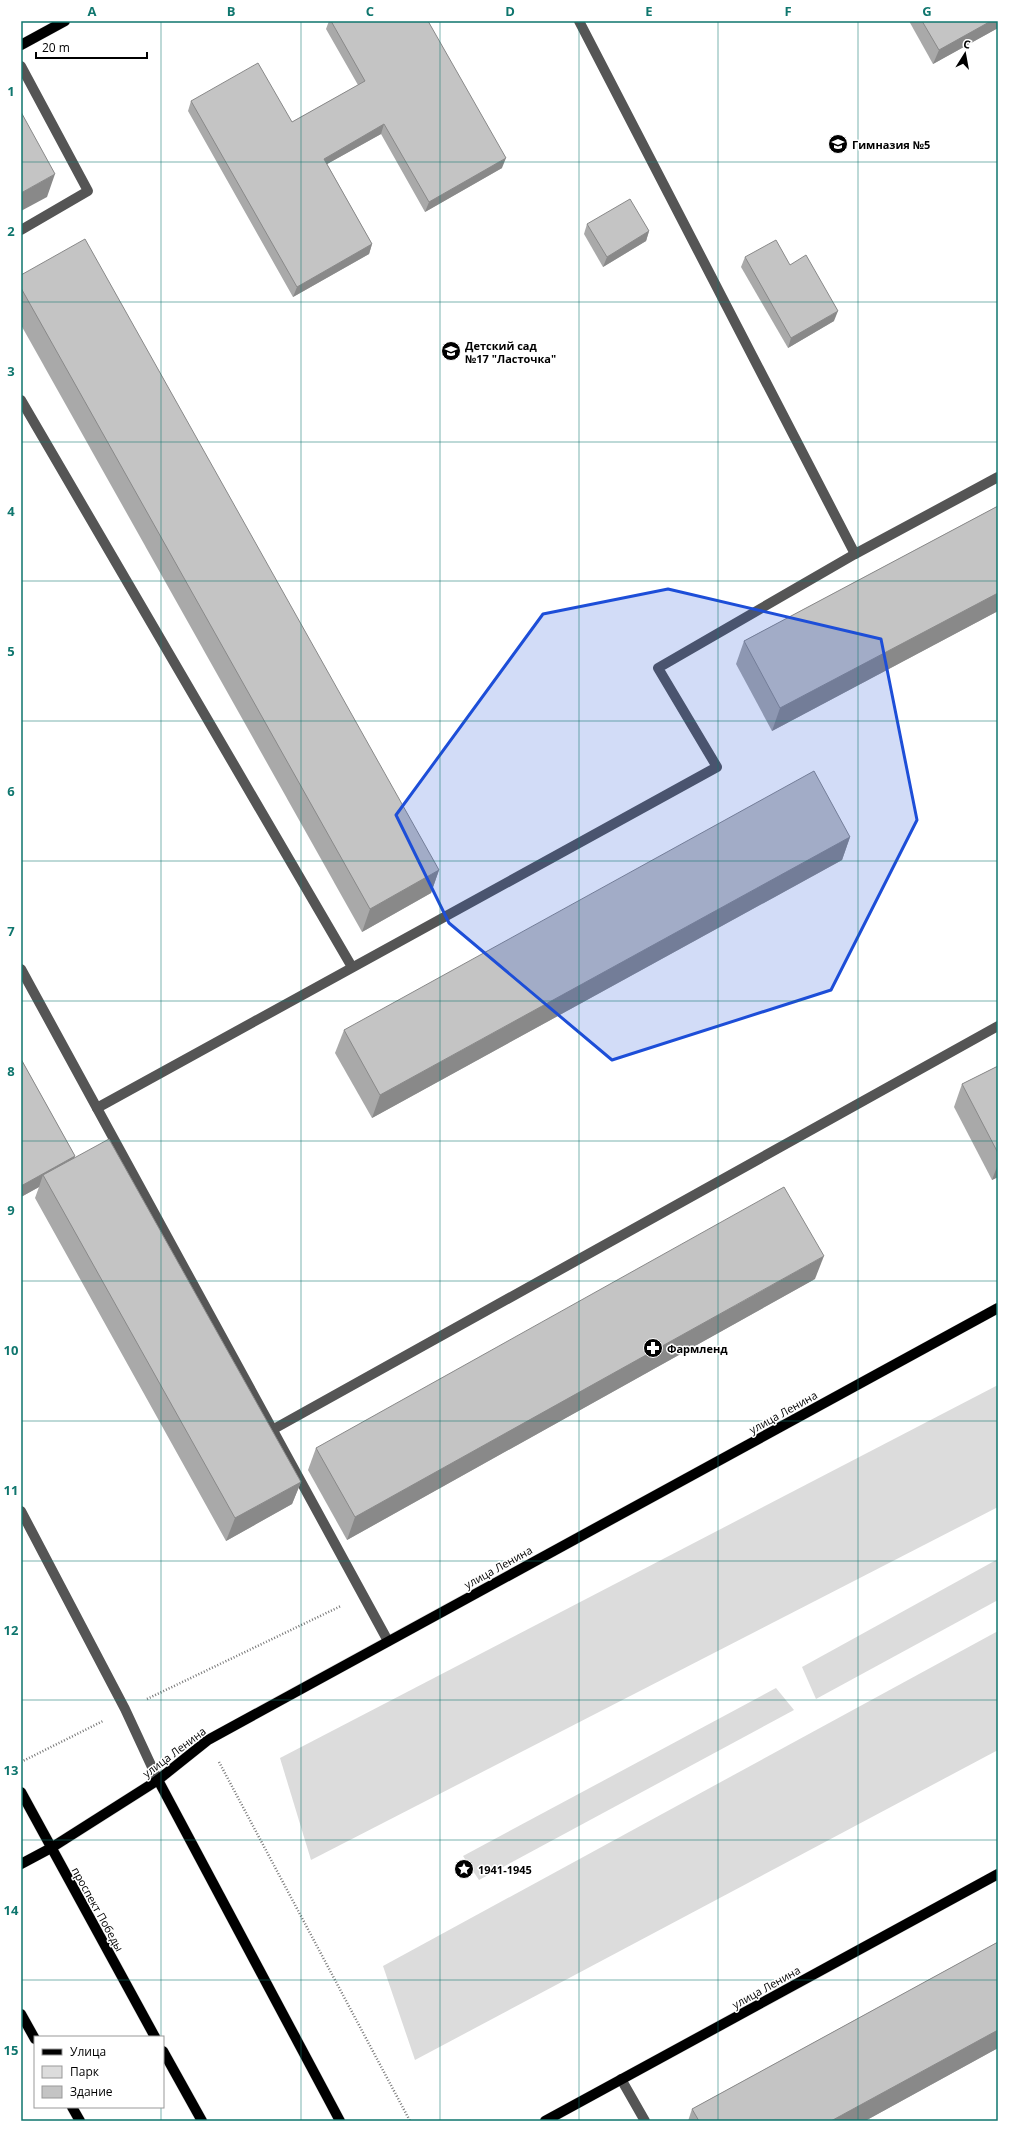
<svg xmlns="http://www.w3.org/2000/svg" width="1019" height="2142" font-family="'Open Sans',sans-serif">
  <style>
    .green { fill: #dcdcdc }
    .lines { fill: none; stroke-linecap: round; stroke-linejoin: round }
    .major-casing { stroke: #dbdbdb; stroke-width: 11 }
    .path { stroke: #777; stroke-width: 2.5; stroke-dasharray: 1 2; stroke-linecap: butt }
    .minor { stroke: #555; stroke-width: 10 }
    .major { stroke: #000; stroke-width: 10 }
    .wall { fill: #a9a9a9 }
    .shaded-wall { fill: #898989 }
    .building { fill: #c4c4c4; stroke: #898989 }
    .marked { fill: #1d4ed8; fill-opacity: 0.2; stroke: #1d4ed8; stroke-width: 3; stroke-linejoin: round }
    .grid { fill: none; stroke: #0f766e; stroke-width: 1; stroke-opacity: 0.55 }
    .labels { text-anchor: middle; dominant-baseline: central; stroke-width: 3; stroke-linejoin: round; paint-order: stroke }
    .poi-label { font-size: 11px; font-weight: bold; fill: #000; stroke: #fff; text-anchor: start }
    .street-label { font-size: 11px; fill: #000; stroke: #fff }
    .neatline { fill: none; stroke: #0f766e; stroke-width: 1.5 }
    .grid-label { font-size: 13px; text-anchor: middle; font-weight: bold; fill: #0f766e }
  </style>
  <rect width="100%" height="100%" fill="#fff"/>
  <!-- green -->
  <g class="green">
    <polygon points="998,1385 998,1507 311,1860 280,1758"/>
    <polygon points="998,1559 998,1600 816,1699 802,1667"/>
    <polygon points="998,1631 998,1750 415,2060 383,1966"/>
    <polygon points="776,1688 794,1710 479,1880 463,1856"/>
  </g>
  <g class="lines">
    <!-- major casing -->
    <g class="major-casing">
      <g id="major">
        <polyline points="21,45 65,21"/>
        <polyline points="158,1780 340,2121"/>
        <polyline points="21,1792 155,2037"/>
        <polyline points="21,1864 51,1848 158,1780 208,1740 998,1308"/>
        <polyline points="21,2014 35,2039"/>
        <polyline points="163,2051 202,2121"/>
        <polyline points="72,2107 80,2121"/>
        <polyline points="545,2121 998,1874"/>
      </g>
    </g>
    <!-- path -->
    <g class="path">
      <polyline points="147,1699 341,1606"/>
      <polyline points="21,1762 103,1721"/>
      <polyline points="219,1762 410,2121"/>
    </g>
    <!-- minor -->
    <g class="minor">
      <polyline points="579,21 855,554 998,477"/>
      <polyline points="21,66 88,191 21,230"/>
      <polyline points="21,400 352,967"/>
      <polyline points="21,969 388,1641"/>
      <polyline points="97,1108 717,767 658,668 855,554"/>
      <polyline points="272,1430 998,1026"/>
      <polyline points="21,1511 125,1709 158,1780"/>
      <polyline points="621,2079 645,2121"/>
    </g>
    <!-- major -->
    <use href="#major" class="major"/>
  </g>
  <!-- wall -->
  <g class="wall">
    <polygon points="329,21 428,21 502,168 425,212 381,134 327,164 372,244 369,254 293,297 188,111 191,101 292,122 358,85 326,29"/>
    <polygon points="909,21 998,21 998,28 933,64"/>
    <polygon points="587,224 649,231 646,241 603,267 584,234"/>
    <polygon points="745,257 834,321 788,348 741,267"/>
    <polygon points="21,275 439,870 431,893 362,932 21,325"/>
    <polygon points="998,506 998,611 772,731 736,664 744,641"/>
    <polygon points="850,837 842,860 372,1118 335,1053 344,1030"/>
    <polygon points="21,1059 75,1156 74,1158 301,1482 292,1504 226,1541 35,1198 39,1187 21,1197"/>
    <polygon points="998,1066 998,1177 992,1180 954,1107 962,1084"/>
    <polygon points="815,1279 347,1540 308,1470 316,1448"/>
    <polygon points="998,1942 998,2048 865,2121 688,2121 692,2109"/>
  </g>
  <!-- shaded-wall -->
  <g class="shaded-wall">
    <polygon points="991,21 998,21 998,28 933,64 939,50"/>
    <polygon points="384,124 381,134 320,168 324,159"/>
    <polygon points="506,158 502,168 425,212 429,202"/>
    <polygon points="55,174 47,197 21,211 21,193"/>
    <polygon points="649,231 646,241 603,267 607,257"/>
    <polygon points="372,244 369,254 293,297 297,287"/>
    <polygon points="838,311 834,321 788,348 791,338"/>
    <polygon points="998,593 998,611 772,731 780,708"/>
    <polygon points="850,837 842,860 372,1118 380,1095"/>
    <polygon points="439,870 431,893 362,932 370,909"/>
    <polygon points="75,1156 70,1170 43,1175 39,1187 21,1197 21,1186"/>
    <polygon points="998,1164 998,1177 992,1180"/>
    <polygon points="824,1256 815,1279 347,1540 355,1517"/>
    <polygon points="301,1482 292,1504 226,1541 235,1518"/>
    <polygon points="998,2030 998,2048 865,2121 831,2121"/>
  </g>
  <!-- building -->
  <g class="building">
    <polygon points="331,21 428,21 506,158 429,202 384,124 324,159 372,244 297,287 191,101 258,63 292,122 365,81"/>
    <polygon points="922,21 991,21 939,50"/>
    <polygon points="21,112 55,174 21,193"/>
    <polygon points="630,199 649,231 607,257 587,224"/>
    <polygon points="85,239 439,870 370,909 21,288 21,275"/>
    <polygon points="776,240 790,265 806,255 838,311 791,338 745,257"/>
    <polygon points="998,506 998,593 780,708 744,641"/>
    <polygon points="814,771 850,837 380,1095 344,1030"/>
    <polygon points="21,1059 75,1156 21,1186"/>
    <polygon points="998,1066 998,1153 962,1084"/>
    <polygon points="109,1139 301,1482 235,1518 43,1175"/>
    <polygon points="784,1187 824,1256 355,1517 316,1448"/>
    <polygon points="998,1942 998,2030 831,2121 699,2121 692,2109"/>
  </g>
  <!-- marked area -->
  <path class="marked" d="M 668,589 L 881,639 L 917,820 L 831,990 L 612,1060 L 449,923 L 396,815 L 543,614 Z"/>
  <!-- grid -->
  <path class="grid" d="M 161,21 L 161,2037M 301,21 L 301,2121M 440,21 L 440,2121M 579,21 L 579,2121M 718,21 L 718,2121M 858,21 L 858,2121M 21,162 L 998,162M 21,302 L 998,302M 21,442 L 998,442M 21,581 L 998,581M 21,721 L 998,721M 21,861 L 998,861M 21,1001 L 998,1001M 21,1141 L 998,1141M 21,1281 L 998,1281M 21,1421 L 998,1421M 21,1561 L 998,1561M 21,1700 L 998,1700M 21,1840 L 998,1840M 21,1980 L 998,1980M 161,2107 L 161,2121"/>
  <!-- icons -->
  <defs>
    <g id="school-disc" transform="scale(1)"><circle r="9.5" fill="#000" stroke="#fff"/><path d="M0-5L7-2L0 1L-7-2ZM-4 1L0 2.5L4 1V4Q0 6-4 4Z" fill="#fff"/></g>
    <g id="pharmacy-disc" transform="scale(1)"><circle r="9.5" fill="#000" stroke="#fff"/><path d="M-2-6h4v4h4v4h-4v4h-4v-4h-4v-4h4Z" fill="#fff"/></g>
    <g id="sight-disc" transform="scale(1)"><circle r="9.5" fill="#000" stroke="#fff"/><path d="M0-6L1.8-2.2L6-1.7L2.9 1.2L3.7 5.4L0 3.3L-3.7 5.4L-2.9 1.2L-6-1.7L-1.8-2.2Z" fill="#fff"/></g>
  </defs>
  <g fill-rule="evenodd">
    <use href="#school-disc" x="838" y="144"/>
    <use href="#school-disc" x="451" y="351"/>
    <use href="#pharmacy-disc" x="653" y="1348"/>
    <use href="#sight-disc" x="464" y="1869"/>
  </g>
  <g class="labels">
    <!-- poi labels -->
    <g class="poi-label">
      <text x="852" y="144">Гимназия №5</text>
      <text x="465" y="345">Детский сад<tspan x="465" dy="13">№17 "Ласточка"</tspan></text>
      <text x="667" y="1348">Фармленд</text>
      <text x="478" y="1869">1941-1945</text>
    </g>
    <!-- street labels -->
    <g class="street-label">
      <text transform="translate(783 1412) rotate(-29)">улица Ленина</text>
      <text transform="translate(498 1567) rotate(-29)">улица Ленина</text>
      <text transform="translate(174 1752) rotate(-37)">улица Ленина</text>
      <text transform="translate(98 1909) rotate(61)">проспект Победы</text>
      <text transform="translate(766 1987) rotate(-29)">улица Ленина</text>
    </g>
  </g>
  <!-- border -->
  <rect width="1019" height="2142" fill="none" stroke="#ffffff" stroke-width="44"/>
  <!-- legend -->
  <rect x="34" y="2036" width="130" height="72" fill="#ffffff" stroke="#999999"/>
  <rect x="42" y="2049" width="20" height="6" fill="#000000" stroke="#999999"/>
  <text x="70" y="2056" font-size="12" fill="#000000">Улица</text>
  <rect x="42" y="2066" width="20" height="12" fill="#dcdcdc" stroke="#999999"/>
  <text x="70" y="2076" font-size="12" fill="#000000">Парк</text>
  <rect x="42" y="2086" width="20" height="12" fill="#c4c4c4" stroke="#999999"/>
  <text x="70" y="2096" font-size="12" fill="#000000">Здание</text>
  <!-- north arrow -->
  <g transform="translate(965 54) rotate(11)" stroke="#ffffff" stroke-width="3" paint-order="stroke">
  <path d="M0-3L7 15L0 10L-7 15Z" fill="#000000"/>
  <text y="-6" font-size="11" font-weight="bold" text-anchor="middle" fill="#000000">С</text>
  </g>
  <!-- scale -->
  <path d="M36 52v6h111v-6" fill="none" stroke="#000000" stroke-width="2"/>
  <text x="42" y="52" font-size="12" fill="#000000" stroke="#ffffff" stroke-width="3" paint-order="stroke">20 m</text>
  <rect x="22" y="22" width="975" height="2098" class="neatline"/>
  <g class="grid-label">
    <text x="92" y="16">A</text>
    <text x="231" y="16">B</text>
    <text x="370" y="16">C</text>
    <text x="510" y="16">D</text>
    <text x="649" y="16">E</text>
    <text x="788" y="16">F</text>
    <text x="927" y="16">G</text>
    <text x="11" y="96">1</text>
    <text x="11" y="236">2</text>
    <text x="11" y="376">3</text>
    <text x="11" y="516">4</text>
    <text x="11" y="656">5</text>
    <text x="11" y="796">6</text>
    <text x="11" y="936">7</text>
    <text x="11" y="1076">8</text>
    <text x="11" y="1215">9</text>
    <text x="11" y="1355">10</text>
    <text x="11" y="1495">11</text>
    <text x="11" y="1635">12</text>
    <text x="11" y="1775">13</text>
    <text x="11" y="1915">14</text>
    <text x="11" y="2055">15</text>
  </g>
</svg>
